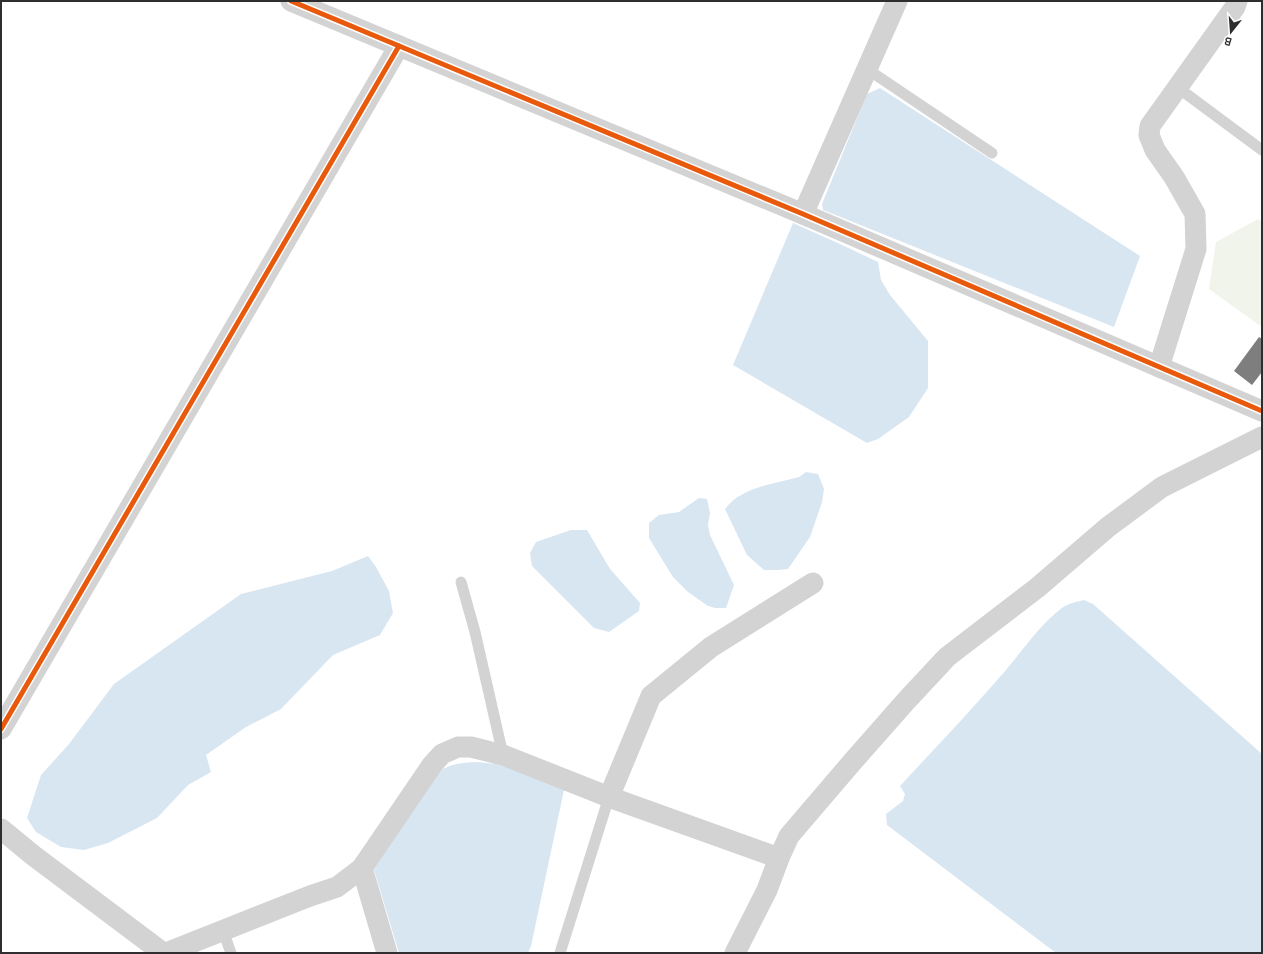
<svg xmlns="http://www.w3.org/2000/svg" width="1263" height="954" font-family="Manrope,sans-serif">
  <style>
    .green { fill: #f0f4eb }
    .water { fill: #d8e6f2 }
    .building { fill: #7e7e7e }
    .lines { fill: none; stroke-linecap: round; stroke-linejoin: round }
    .lane { stroke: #d3d3d3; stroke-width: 11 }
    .street { stroke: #d3d3d3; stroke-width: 21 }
    .cycleway-casing { stroke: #fff; stroke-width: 8 }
    .cycleway { stroke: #e8590c; stroke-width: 5 }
  </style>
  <rect width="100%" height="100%" fill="#fff"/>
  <!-- green -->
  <polygon class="green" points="1258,219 1262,222 1262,327 1209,289 1216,242"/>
  <!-- water -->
  <g class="water">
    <polygon points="880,88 1140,256 1114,327 823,210 822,204 867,94"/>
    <polygon points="793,223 840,244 878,262 881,280 890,295 928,341 928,388 909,417 878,439 867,443 733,365"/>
    <path d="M 806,472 L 818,474 L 824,489 L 822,502 L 810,537 L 788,569 L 777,570 L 764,570 L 747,555 L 725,509 C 741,487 774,484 799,477 Z"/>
    <polygon points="699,498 707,499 710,513 708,525 710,535 734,585 726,608 715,608 708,606 688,592 673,577 649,538 649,523 659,515 679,512"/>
    <polygon points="571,530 587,530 610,569 640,603 639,611 609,632 594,628 532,566 530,553 536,542"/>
    <polygon points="368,556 376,567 389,591 393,613 380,635 333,655 281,709 246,727 206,755 211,772 188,785 157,818 108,843 84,850 61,847 36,832 27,818 41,775 69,744 114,684 241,594 332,571"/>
    <path d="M 1084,600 L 1093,604 L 1262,754 L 1262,953 L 1056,953 L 887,825 L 886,814 L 903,801 L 905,794 L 900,786 C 933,750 967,715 999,678 C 1020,655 1037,627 1062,608 C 1069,603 1076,602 1084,600 Z"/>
    <path d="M 477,762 L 496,764 L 557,783 L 564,790 L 531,946 L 528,953 L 399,953 L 374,870 L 379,860 L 435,773 C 451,764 458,763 477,762 Z"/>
  </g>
  <!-- building -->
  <polygon class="building" points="1259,337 1262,339 1262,372 1252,385 1234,371"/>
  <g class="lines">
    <!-- lane -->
    <g class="lane">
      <polyline points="867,69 992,153"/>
      <polyline points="1177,87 1262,150"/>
      <polyline points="461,582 475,632 503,755"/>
      <polyline points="223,931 231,953"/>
      <polyline points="560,953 609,797"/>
    </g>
    <!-- street -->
    <g class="street">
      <polyline points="291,1 803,214 1262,411"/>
      <polyline points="803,214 897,1"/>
      <polyline points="1159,367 1196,249 1195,214 1174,177 1155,150 1149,135 1150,126 1235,7 1237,1"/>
      <polyline points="1,729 399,46"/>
      <polyline points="609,797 651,696 711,647 813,583"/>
      <polyline points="1,829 34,856 163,953"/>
      <polyline points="362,868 387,953"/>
      <polyline points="166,953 310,896 337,887 362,868 432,765 442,754 458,747 471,747 503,755 609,797 779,858"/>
      <polyline points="735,953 767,890 779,858 789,836 854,760 906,701 947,657 1037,588 1108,527 1162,487 1262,437"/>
    </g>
    <!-- cycleway casing -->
    <g class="cycleway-casing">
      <g id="cycleway">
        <polyline points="291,1 803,214 1262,411"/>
        <polyline points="1,729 399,46"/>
      </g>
    </g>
    <!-- cycleway -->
    <use href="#cycleway" class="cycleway"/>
  </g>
  <!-- border -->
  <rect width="1263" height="954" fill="none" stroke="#2e2e2e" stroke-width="4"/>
  <!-- north arrow -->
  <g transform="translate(1231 32) rotate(197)" stroke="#ffffff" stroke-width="3" paint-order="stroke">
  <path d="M0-3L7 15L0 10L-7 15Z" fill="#2e2e2e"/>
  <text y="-6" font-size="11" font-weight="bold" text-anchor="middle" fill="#2e2e2e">B</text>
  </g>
</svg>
